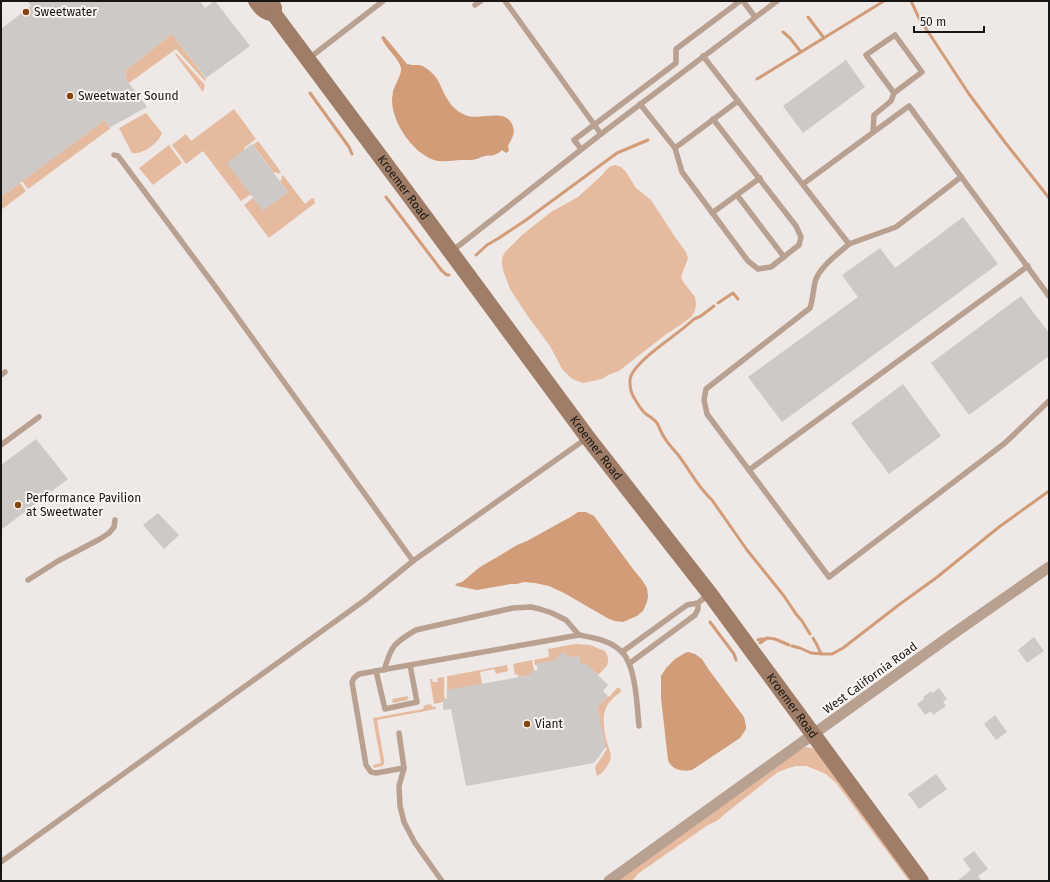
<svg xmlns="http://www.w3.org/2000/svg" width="1050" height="882" font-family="'Fira Sans',sans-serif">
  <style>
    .green { fill: #e6ba9e }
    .water { fill: #d29c78 }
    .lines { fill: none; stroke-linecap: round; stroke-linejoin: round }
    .stream { stroke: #d29c78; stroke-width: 3 }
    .building { fill: #cdc9c6 }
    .lane { stroke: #b9a191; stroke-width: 5.5 }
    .street { stroke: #b9a191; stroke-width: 11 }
    .secondary { stroke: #a07d66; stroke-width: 16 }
    .poi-dot { fill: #86450e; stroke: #fbf6f3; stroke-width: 1.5 }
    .labels { text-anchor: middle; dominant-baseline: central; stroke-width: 4; stroke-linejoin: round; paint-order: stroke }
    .poi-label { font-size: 12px; fill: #171615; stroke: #fbf6f3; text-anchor: start }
    .street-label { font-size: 12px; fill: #171615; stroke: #fbf6f3 }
  </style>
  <rect width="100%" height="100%" fill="#eee9e6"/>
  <!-- green -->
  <g class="green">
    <polygon points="172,34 206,79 205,81 176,49 129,83 125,78 127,76 124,72"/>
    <polygon points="176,53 205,85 203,92 175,54"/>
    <polygon points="234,109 256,139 244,148 251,194 241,201 203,151 186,164 172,145 186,134 191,141"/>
    <path d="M 146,113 L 162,133 C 159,143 142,155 132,153 L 119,128 Z"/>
    <polygon points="105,120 109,127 111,128 28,189 22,181"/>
    <polygon points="258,141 281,172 278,174 276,172 274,173 253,145"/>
    <polygon points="169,145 182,163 153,185 139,168"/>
    <polygon points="615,165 621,167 626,172 636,188 651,200 675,237 686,252 688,258 681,277 684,283 695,297 696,304 695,310 692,316 682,324 665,335 619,371 608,375 602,379 583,383 577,381 571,378 562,369 550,346 527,315 510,289 503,270 502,264 502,258 505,252 522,235 551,212 578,197 601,176 609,167"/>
    <polygon points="283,175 305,204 312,198 314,199 315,203 269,238 244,205 253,198 263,210 288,192 280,181 282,179 281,177"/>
    <polygon points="20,183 26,191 1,210 1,197"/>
    <path d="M 575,644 L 590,645 L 605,651 C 612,664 607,666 598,675 L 586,664 L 580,664 L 579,656 L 569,657 L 563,652 L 554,661 L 537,664 L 537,665 L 535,665 L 534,660 L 549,657 L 548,649 Z"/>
    <polygon points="532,660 534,671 531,671 531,675 518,677 518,674 515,675 513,664"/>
    <path d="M 507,665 L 508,671 L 496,674 L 494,669 L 480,672 L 482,684 L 447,691 L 449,698 L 447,698 C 446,691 448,684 447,676 L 448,676 Z"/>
    <path d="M 444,677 C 445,685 443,691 445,699 L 443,699 L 443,702 L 434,704 L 430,679 L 432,679 L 433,682 L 438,682 L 437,678 Z"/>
    <path d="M 617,688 L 620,688 L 621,692 C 615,696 609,701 606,708 C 602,716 604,729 606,739 C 609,751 615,755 606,768 C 603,772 601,774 597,776 L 595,767 L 607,749 L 605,747 L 597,707 L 608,696 L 609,697 Z"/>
    <polygon points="407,696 409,698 407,700 394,703 392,701 393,699"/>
    <path d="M 431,704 L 432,707 L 435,706 L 436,709 L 377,720 L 384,760 L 384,764 L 382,766 L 374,768 L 373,765 L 381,763 L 373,718 L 423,709 C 424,704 427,705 431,704 Z"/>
    <polygon points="807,747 812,748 816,751 914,881 909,881 836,783 826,774 817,770 806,766 796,766 789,768 778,772 726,813 717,821 708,825 639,873 632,881 617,881 803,748"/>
  </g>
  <!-- water -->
  <g class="water">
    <path d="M 384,36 L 407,64 C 411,65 414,65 419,65 C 424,66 428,69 432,73 C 439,79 441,88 446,97 C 450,104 455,110 463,114 C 476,122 501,109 510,121 C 517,131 513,136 508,146 L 509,151 L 506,153 L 502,150 C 500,152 497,154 494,155 C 492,156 488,155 485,156 C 480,157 476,160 471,160 C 468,160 465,160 462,160 C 452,160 444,163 434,160 C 413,153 392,123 392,100 C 392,97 393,94 393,91 C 395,85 402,74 401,68 C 399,58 385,48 381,37 Z"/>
    <polygon points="578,512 586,512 594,516 633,569 642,580 647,588 648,596 647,602 643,611 637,616 623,622 615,621 609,619 564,593 549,586 535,583 524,582 517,584 511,584 477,590 457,586 455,584 462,582 480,567 499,556 517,545 527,541 563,521 569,518"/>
    <path d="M 688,652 L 695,654 L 702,659 L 709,670 L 744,717 L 746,726 L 746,729 L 740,738 L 692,770 C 682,772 672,770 668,760 L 661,698 L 661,676 L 666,668 L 675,659 L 685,653 Z"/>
  </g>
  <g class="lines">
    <!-- stream -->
    <g class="stream">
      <polyline points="911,1 919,18 969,94 1004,141 1049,198"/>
      <polyline points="808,17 824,38"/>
      <polyline points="783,32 790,38 801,52"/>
      <polyline points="757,79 884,1"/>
      <polyline points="310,93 349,147 352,154"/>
      <polyline points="386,197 442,271 447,275 449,275"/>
      <polyline points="476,255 487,245 499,238 526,220 617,153 648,140"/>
      <polyline points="718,303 733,293 738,299"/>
      <path d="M 714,306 L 701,316 L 694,319 C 679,334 638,358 631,376 C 629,380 630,386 631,391 C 633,397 641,410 646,414 C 650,417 654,419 657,423 C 660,428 661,433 664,437 C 668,444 674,450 679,456 C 691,472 697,486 712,500 L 747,550 L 784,596 L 796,614 L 802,621 L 810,634"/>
      <polyline points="710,622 734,654 736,660"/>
      <polyline points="813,638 817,645 821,654"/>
      <polyline points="758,640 761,639 766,639"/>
      <polyline points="760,643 767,638 775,639 789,645"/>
      <polyline points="792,646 800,648 811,653 824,654 832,654 843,648 900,604 936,578 999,527 1049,491"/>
    </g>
  </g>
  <!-- building -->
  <g class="building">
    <polygon points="27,1 200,1 205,8 214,1 215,1 250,46 206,78 172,34 124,72 127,76 125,78 147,107 109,128 105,120 1,197 1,29 31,6"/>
    <polygon points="846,60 865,87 803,133 783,106"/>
    <polygon points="252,144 288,192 263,211 227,163"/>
    <polygon points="963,217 998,264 782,422 748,377 858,297 842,275 880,248 895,268"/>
    <polygon points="1021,296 1049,333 1049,356 969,415 931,363"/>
    <polygon points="903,384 941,436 889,474 851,423"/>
    <polygon points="36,439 68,479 1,530 1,465"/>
    <polygon points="158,513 179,535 164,549 143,525"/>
    <polygon points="1034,637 1044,651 1027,663 1018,650"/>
    <polygon points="563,651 569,657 579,656 580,664 586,663 608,685 603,691 608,696 597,707 606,747 594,763 466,786 451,709 443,710 443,699 449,698 447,690 531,675 531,671 538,670 536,664 554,661"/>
    <polygon points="939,688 947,699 943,702 946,706 933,715 931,711 925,715 917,704 924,699 923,697 931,691 932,693"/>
    <polygon points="995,715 1007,732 996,740 984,724"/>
    <polygon points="936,774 947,789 919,809 908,794"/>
    <polygon points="974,851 988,869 978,876 982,881 957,881 971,870 963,859"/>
  </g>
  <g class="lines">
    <!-- lane -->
    <g class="lane">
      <polyline points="505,1 601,134"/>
      <polyline points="743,1 755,17"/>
      <polyline points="475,5 481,1"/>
      <path d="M 703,56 L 849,244 C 838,254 819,267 815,282 C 813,291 813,299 810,308 L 706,389 L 704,400 L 707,414 L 829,577 L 1005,443 L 1049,401"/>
      <polyline points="308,59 383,1"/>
      <polyline points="640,104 675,148 682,172 748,261 758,269 771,267 799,245 801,237 796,226 713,119"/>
      <polyline points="873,132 874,115 891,101 894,93 866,55 895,35 922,72 894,93"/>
      <polyline points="675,148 738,101"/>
      <polyline points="581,149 574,140 676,63 676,49 740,1"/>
      <polyline points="114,155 118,156 121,160 217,289 413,561"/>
      <polyline points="803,184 909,106 1049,296"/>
      <polyline points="737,195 784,257"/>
      <polyline points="712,213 760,178"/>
      <polyline points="849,244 896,227 961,177"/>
      <polyline points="452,251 601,134 777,1"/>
      <polyline points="1,375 5,372"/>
      <polyline points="1,445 39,417"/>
      <polyline points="749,470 1028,266"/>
      <polyline points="28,580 58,561 100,539 109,533 114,527 115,520"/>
      <path d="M 579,635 C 594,638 610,640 622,652 C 636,666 637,706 639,726"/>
      <polyline points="622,652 687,605 698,603 709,594"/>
      <polyline points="630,663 695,615 698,609 698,603"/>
      <path d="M 384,670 C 387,662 389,652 395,645 C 401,639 409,634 416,630 L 513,608 L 531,607 L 540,609 L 552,613 L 566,620 L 579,635 L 359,674 L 354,678 L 352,682 L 366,765 L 371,772 L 376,773 L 404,768"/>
      <polyline points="376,671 385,709 417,702 410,665"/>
      <polyline points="399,733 404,768 399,786 400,806 404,822 415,843 442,881"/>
      <polyline points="1,862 365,600 413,561 587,438"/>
    </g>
    <!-- street -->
    <polyline class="street" points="609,881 950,636 1049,567"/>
    <!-- secondary -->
    <g class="secondary">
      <path d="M 256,1 C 262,9 264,12 274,14"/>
      <path id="s1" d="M 271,1 L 274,8 L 274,14 L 414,202 L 588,438 L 710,594 L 921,881"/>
    </g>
  </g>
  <!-- markers -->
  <g class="poi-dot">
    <circle cx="26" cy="12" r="4"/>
    <circle cx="70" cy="96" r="4"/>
    <circle cx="18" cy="505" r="4"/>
    <circle cx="527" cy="724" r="4"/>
  </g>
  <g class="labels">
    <!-- poi labels -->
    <g class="poi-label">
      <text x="34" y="12">Sweetwater</text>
      <text x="78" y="96">Sweetwater Sound</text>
      <text x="26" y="498">Performance Pavilion<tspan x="26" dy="14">at Sweetwater</tspan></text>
      <text x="535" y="724">Viant</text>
    </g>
    <!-- street labels -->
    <g class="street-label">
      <text stroke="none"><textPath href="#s1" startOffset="230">Kroemer Road</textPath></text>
      <text stroke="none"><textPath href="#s1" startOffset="554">Kroemer Road</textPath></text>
      <text transform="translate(870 678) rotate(-36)">West California Road</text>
      <text stroke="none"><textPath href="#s1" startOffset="878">Kroemer Road</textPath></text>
    </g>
  </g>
  <!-- border -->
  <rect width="1050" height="882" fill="none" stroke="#171615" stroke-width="4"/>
  <!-- scale -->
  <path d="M914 26v6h70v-6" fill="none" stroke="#171615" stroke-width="2"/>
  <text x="920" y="26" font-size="12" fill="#171615" stroke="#fbf6f3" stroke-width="3" paint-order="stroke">50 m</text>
</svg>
